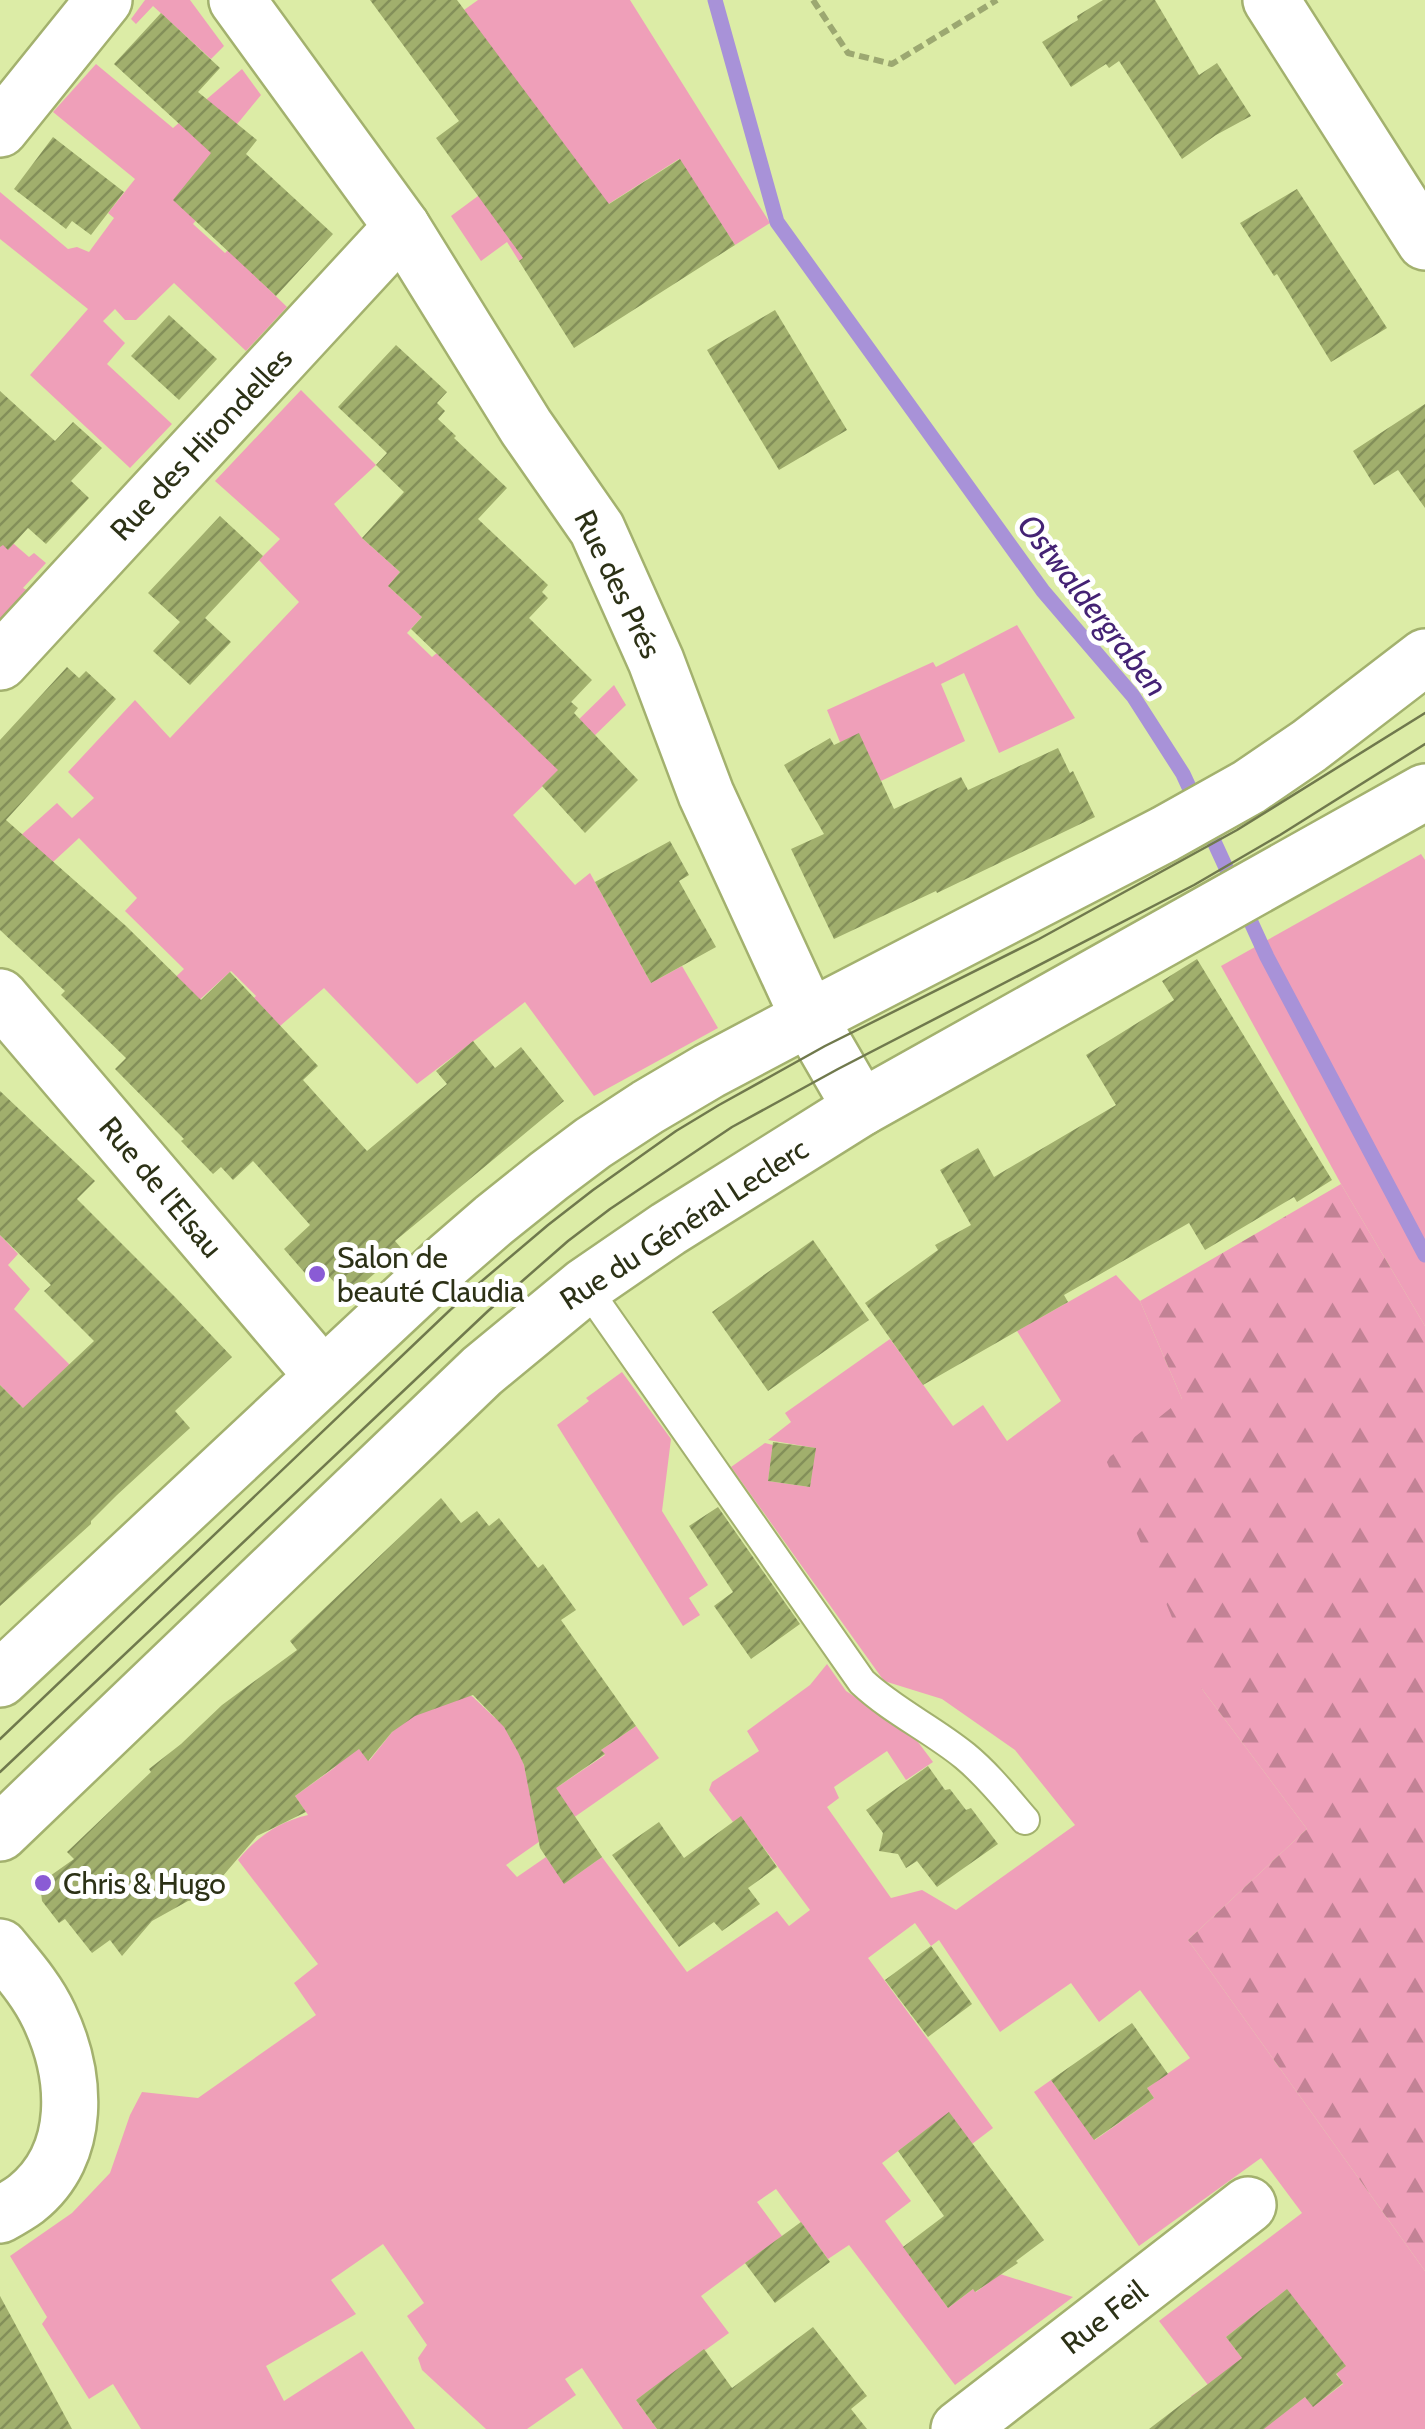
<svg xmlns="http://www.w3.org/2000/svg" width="1425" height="2429" font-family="Cabin,sans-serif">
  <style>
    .green { fill: #ef9fb9; fill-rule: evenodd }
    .forest { fill: url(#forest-firs) }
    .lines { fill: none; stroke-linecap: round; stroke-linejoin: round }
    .stream { stroke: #a892d8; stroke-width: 15 }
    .building { fill: url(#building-hatch) }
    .service-casing { stroke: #a3b16e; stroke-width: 32 }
    .minor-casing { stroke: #a3b16e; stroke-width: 60 }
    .secondary-casing { stroke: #a3b16e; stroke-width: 60 }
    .path { stroke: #9ca871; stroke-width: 6; stroke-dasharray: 10 5; stroke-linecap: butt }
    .service { stroke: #fff; stroke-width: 28 }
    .minor { stroke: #fff; stroke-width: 55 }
    .secondary { stroke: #fff; stroke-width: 55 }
    .tram { stroke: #70794d; stroke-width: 2.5 }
    .poi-dot { fill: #8a5bd5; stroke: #fff; stroke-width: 4 }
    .labels { text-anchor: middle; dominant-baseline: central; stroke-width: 10; stroke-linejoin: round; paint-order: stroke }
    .street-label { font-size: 30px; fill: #2c3116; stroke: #fff }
    .poi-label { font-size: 30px; fill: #2c3116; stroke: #fff; text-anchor: start }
    .water-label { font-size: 32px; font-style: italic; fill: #442274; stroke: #fff }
  </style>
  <defs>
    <pattern id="forest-firs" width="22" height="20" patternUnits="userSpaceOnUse" patternTransform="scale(2.5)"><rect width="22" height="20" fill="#ef9fb9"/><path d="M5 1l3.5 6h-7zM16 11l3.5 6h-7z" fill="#c28295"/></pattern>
    <pattern id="building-hatch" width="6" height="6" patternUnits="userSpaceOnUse" patternTransform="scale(2.5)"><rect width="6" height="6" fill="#a1af6d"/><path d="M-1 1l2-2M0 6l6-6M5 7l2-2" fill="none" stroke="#838f59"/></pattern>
  </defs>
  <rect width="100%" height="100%" fill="#dceca6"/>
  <!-- green -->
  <g class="green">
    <polygon points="145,0 190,0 224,46 211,59 153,6 136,24 131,19"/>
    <polygon points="478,0 630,0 770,223 735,245 679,159 519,261 507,242 481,261 451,216 478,196 464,10"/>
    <polygon points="96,64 173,128 242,69 261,95 176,199 197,219 193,224 225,253 228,250 287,307 246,351 174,283 136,320 125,320 115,309 103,321 125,343 107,364 172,424 130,468 30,375 88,309 0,239 0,192 68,249 77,247 89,252 114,218 108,213 135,179 53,112"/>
    <polygon points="301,390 376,465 334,504 362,538 400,572 388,586 422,617 407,633 432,657 438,652 530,743 570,728 614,685 626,705 513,815 575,885 590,873 651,983 682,966 718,1028 594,1096 525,1002 417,1084 324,988 280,1026 235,1016 256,996 231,971 183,1015 160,992 184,969 125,911 137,898 79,838 0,911 0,854 57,803 72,818 94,798 68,772 135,700 170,738 299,602 259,560 280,539 215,481"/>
    <polygon points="0,532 29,557 34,553 46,563 23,588 32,593 0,627"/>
    <polygon points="1017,625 1075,718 999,753 964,673 941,684 965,741 881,781 840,742 827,710 933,662 936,667"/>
    <polygon points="1421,854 1425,860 1425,1326 1341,1184 1221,966"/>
    <polygon points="0,1235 18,1254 8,1265 30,1289 14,1309 104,1399 23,1408 0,1385"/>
    <path d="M 1116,1275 L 1140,1301 L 1182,1399 L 1202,1689 L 1307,1829 L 1188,1940 L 1425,2271 L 1425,2429 L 1218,2429 L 1191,2396 L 1208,2385 L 1159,2321 L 1302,2213 L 1261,2158 L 1139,2246 L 1034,2092 L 1051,2080 L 1095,2140 L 1154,2098 L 1147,2088 L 1190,2058 L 1140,1990 L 1099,2022 L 1071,1983 L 1000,2032 L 939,1940 L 931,1946 L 915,1923 L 868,1958 L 993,2128 L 972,2144 L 949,2113 L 882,2163 L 911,2201 L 885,2221 L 948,2308 L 973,2289 L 976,2292 L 1000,2274 L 1073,2297 L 955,2385 L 849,2245 L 828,2259 L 776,2189 L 757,2202 L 782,2236 L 701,2296 L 729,2333 L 636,2400 L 657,2429 L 623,2429 L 582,2368 L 565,2379 L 576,2395 L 527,2429 L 486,2429 L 422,2370 L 418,2358 L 427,2345 L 407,2316 L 424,2303 L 383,2244 L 331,2280 L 356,2314 L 266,2366 L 284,2401 L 362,2351 L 415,2429 L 141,2429 L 113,2384 L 89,2399 L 42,2324 L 47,2317 L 10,2256 L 72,2213 L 110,2173 L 130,2115 L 142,2092 L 198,2098 L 316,2015 L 294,1983 L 318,1964 L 238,1860 C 257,1837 278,1822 308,1815 L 295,1796 L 334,1768 L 355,1744 L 369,1761 L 396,1727 L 459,1689 L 473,1697 L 495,1718 L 504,1712 L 524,1765 L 528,1783 L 559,1786 L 605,1755 L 601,1750 L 636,1726 L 659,1758 L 506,1865 L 517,1877 L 546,1857 L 565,1883 L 602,1857 L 687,1972 L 777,1911 L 789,1926 L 810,1910 L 741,1817 L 733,1822 L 709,1790 L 712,1782 L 759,1751 L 747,1731 L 810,1685 L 827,1664 L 846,1691 L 912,1734 L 933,1762 L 906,1780 L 887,1751 L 834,1787 L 839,1798 L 827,1807 L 891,1898 L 922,1890 L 956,1910 L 1075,1825 L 1015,1750 L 942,1699 L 884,1681 L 731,1467 L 765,1443 L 773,1445 L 768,1481 L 810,1487 L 815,1448 L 768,1440 L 791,1422 L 785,1413 L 890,1339 L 953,1426 L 983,1405 L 1007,1441 L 1061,1401 L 1017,1331 ZM 1286,2290 L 1343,2384 L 1314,2406 L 1305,2397 L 1284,2413 L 1226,2337 Z"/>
    <polygon points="622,1372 671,1439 662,1511 708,1585 689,1598 700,1615 683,1626 557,1425 589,1401 586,1398"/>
  </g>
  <!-- forest -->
  <polygon class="forest" points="1341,1184 1425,1326 1425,2271 1188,1940 1307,1829 1202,1689 1106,1460 1182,1399 1140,1301"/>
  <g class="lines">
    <!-- stream -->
    <polyline class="stream" points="715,0 777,222 1043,591 1133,696 1183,774 1267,957 1425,1255"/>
  </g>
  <!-- building -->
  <g class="building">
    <polygon points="370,0 457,0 609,204 680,159 735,245 574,348 519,261 523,258 436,138 459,121"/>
    <polygon points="1103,0 1155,0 1199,75 1217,63 1251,116 1216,135 1182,159 1119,61 1109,68 1106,64 1071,87 1042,42 1078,20 1077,16"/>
    <polygon points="161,13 220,68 198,92 257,140 246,154 333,234 276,296 173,200 211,153 114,64"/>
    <polygon points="53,137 124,192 91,235 72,221 66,229 14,189"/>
    <polygon points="1297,189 1387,328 1331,362 1277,274 1274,276 1240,223"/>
    <polygon points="775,310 847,430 779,470 707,350"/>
    <polygon points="169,315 217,359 179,400 131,356"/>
    <polygon points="396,345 447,392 437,403 445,411 438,419 456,436 454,438 507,488 478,519 548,585 542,592 548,598 529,618 592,680 571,702 578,708 574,713 638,780 585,833 542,786 558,770 411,629 422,617 388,586 400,572 362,538 404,492 376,465 387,453 338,407"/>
    <polygon points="0,391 55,441 73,422 102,448 71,481 89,498 46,544 28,528 8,550 3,545 0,547"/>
    <polygon points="1425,404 1425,508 1398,470 1374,485 1353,451"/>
    <polygon points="220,516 263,556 205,618 231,642 190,685 153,651 180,622 148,593"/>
    <polygon points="67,667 79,678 86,671 116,699 6,820 126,926 201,1000 230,972 318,1066 303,1080 367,1151 447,1084 436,1071 473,1041 495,1068 521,1047 564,1101 395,1241 402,1249 348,1297 323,1270 311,1280 284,1249 310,1225 253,1161 233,1180 221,1167 213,1174 181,1141 184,1139 115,1069 126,1058 61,995 65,991 0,930 0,740"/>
    <polygon points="859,733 894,809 961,777 968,790 1058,748 1070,773 1073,771 1095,817 937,893 936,891 834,939 791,849 824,834 784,765 830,738 834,745"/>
    <polygon points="670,841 689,875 679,881 716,947 651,983 595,882"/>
    <polygon points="1197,959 1332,1180 1297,1202 1294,1197 1205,1250 1189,1223 1064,1295 1068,1302 923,1385 865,1303 938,1250 935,1245 971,1225 940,1170 978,1148 994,1177 1116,1105 1086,1055 1174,1000 1162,981"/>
    <polygon points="0,1091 95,1181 77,1199 176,1298 232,1357 175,1411 190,1428 117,1495 91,1521 91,1524 0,1606 0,1385 23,1408 94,1341 44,1291 51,1285 0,1235"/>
    <polygon points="813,1240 869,1320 768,1391 712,1312"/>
    <polygon points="773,1442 816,1448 810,1487 768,1481"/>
    <polygon points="441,1498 461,1523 477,1511 489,1526 499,1518 538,1568 543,1564 576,1610 561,1620 636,1726 601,1750 605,1754 556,1788 602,1857 564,1884 540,1848 524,1765 518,1752 504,1727 473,1695 415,1716 392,1732 368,1761 359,1749 295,1796 306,1812 257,1836 203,1899 188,1901 152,1921 122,1956 110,1940 92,1953 65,1919 59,1923 42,1901 40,1883 74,1859 67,1852 151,1772 149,1769 181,1744 222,1705 297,1650 290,1641"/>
    <polygon points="718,1507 800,1624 751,1659 714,1606 733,1592 689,1526"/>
    <polygon points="928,1766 945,1790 950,1789 966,1810 971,1808 998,1844 937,1887 917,1861 906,1868 898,1854 879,1851 883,1833 866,1810"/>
    <polygon points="741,1816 777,1867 748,1888 760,1904 722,1931 714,1922 679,1947 612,1855 659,1822 684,1858"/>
    <polygon points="931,1946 972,2004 928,2037 885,1980"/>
    <polygon points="1132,2023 1168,2074 1147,2088 1154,2098 1094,2140 1051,2080"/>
    <polygon points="949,2112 1044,2240 1016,2261 1018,2263 975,2292 973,2289 948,2308 903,2247 944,2216 898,2151"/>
    <polygon points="801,2222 830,2262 775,2303 745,2263"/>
    <polygon points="1287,2289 1346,2366 1336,2374 1343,2383 1313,2407 1305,2397 1264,2429 1149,2429 1242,2358 1226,2337"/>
    <polygon points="0,2296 72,2429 0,2429"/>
    <polygon points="813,2327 867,2396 851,2409 867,2429 657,2429 636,2400 704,2349 732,2388"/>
  </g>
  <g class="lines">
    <!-- service casing -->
    <g class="service-casing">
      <path id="service" d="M 585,1286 L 862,1682 C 893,1711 932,1729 965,1756 C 988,1775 1006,1798 1025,1820"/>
    </g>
    <!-- minor casing -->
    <g class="minor-casing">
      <g id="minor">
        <polyline points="237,0 402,227 526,427 597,529 656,661 706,794 809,1018 861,1108"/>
        <polyline points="1271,0 1425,242"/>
        <polyline points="0,129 104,0"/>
        <polyline points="0,662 402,227"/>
        <polyline points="0,997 323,1376"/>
        <path d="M 0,1947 C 18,1969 37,1990 49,2016 C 77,2075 83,2154 26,2199 C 18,2205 9,2210 0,2215"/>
        <polyline points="959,2429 1248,2205"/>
      </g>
    </g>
    <!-- secondary casing -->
    <g class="secondary-casing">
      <g id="secondary">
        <polyline points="0,1679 449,1259 494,1220 549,1176 593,1143 648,1107 709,1071 809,1018 1165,834 1249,787 1309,746 1425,657"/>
        <polyline points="0,1833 482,1371 585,1286 668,1229 861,1108 1425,792"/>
      </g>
    </g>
    <!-- path -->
    <polyline class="path" points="813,0 848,53 892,64 997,0"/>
    <!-- service -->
    <use href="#service" class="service"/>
    <!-- minor -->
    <use href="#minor" class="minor"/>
    <!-- secondary -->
    <use href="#secondary" class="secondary"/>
    <!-- tram -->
    <g class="tram">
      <polyline points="0,1739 470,1291 548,1225 593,1190 676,1131 719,1105 825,1046 1039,939 1237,830 1425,713"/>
      <polyline points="0,1772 488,1311 568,1241 610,1209 732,1127 838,1069 1194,885 1280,835 1425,744"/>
    </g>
  </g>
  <!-- markers -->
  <g class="poi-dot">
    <circle cx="317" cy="1274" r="10"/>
    <circle cx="43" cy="1883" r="10"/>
  </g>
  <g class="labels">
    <!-- street labels -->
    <g class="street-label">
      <text transform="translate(201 444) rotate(-47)">Rue des Hirondelles</text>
      <text transform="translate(618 584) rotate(64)">Rue des Prés</text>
      <text transform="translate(161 1187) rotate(50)">Rue de l'Elsau</text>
      <text transform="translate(684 1224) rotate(-33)">Rue du Général Leclerc</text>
      <text transform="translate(1104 2317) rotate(-38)">Rue Feil</text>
    </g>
    <!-- poi labels -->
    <g class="poi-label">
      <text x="337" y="1257">Salon de<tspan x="337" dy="34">beauté Claudia</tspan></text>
      <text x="63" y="1883">Chris &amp; Hugo</text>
    </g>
    <!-- water labels -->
    <g class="water-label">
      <text transform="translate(1093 605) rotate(52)">Ostwaldergraben</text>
    </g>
  </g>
</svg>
